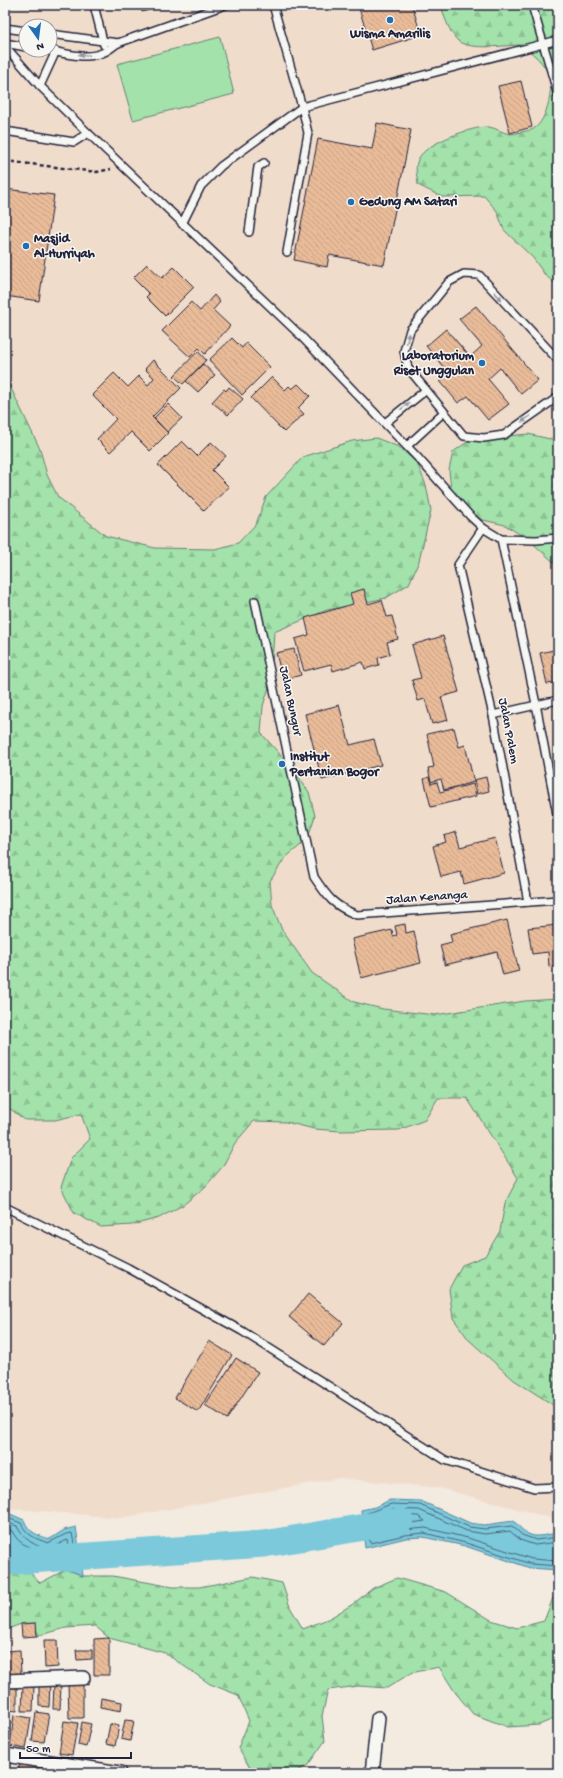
<svg xmlns="http://www.w3.org/2000/svg" width="563" height="1778" font-family="'Gochi Hand',sans-serif">
  <style>
    .built { fill: #f0dccb; fill-rule: evenodd }
    .forest { fill: url(#forest-firs); stroke: #628272 }
    .garden { fill: #a3e2aa; stroke: #628272 }
    .water { fill: #7cc9db; stroke: #58869b }
    .lines { fill: none; stroke-linecap: round; stroke-linejoin: round }
    .shore { stroke: #46657b; stroke-width: 1 }
    .river { stroke: #7cc9db; stroke-width: 27 }
    .building { fill: url(#building-back-hatch); stroke: #22223b }
    .service-casing { stroke: #22223b; stroke-width: 10 }
    .minor-casing { stroke: #22223b; stroke-width: 16 }
    .path { stroke: #22223b; stroke-width: 2.5; stroke-dasharray: 4 3; stroke-linecap: butt }
    .service { stroke: #f6f6f2; stroke-width: 7 }
    .minor { stroke: #f6f6f2; stroke-width: 13 }
    .oneway { fill: #9797a0 }
    .poi-dot { fill: #1f6fb2; stroke: #f6f6f2; stroke-width: 1.5 }
    .labels { text-anchor: middle; dominant-baseline: central; stroke-width: 3; stroke-linejoin: round; paint-order: stroke }
    .poi-label { font-size: 13px; font-weight: bold; fill: #22223b; stroke: #f6f6f2; text-anchor: start }
    .street-label { font-size: 13px; fill: #22223b; stroke: #f6f6f2 }
  </style>
  <defs>
    <pattern id="forest-firs" width="22" height="20" patternUnits="userSpaceOnUse"><rect width="22" height="20" fill="#a3e2aa"/><path d="M5 1l3.5 6h-7zM16 11l3.5 6h-7z" fill="#8cc293"/></pattern>
    <pattern id="building-back-hatch" width="6" height="6" patternUnits="userSpaceOnUse"><rect width="6" height="6" fill="#e9bb99"/><path d="M-1 5l2 2M0 0l6 6M5-1l2 2" fill="none" stroke="#c8a085"/></pattern>
  </defs>
  <rect width="100%" height="100%" fill="#f3eae0"/>
  <filter id="ink" filterUnits="userSpaceOnUse"><feTurbulence type="fractalNoise" baseFrequency=".025" numOctaves="2"/><feDisplacementMap in="SourceGraphic" scale="8" xChannelSelector="R" yChannelSelector="G"/><feConvolveMatrix kernelMatrix="1 2 1 2 8 2 1 2 1" color-interpolation-filters="sRGB"/></filter>
  <g filter="url(#ink)">
    <!-- built -->
    <path class="built" d="M 5,5 L 558,5 L 558,1520 L 440,1488 L 340,1478 L 120,1518 L 5,1508 ZM 26,26 L 50,26 L 50,50 L 26,50 Z"/>
    <!-- forest -->
    <g class="forest">
      <path d="M 441,5 L 558,5 L 558,286 L 545,275 L 533,258 L 504,230 L 497,211 L 484,196 L 442,197 L 418,185 C 417,175 414,166 419,158 C 426,143 473,126 489,127 C 496,128 503,133 510,134 C 515,134 525,131 531,130 C 546,125 554,90 549,76 C 544,62 533,54 522,45 C 506,45 471,51 458,41 C 449,32 444,16 441,5 Z"/>
      <polygon points="5,379 8,382 40,449 47,475 58,497 106,536 155,548 215,549 238,543 256,524 266,497 303,457 352,441 376,438 399,447 417,463 426,485 431,510 419,561 409,584 386,598 327,610 274,632 271,681 263,706 261,733 293,769 309,792 315,816 307,840 285,858 270,881 272,905 282,930 312,973 354,1002 383,1009 435,1015 525,1001 558,999 558,1408 514,1380 469,1340 453,1318 449,1289 462,1265 485,1256 500,1231 505,1203 518,1178 467,1098 438,1098 425,1120 399,1130 341,1131 314,1129 286,1122 254,1121 235,1143 223,1166 205,1187 183,1205 159,1218 132,1225 101,1227 74,1213 61,1187 71,1158 90,1139 81,1114 55,1120 25,1120 5,1105 5,978 8,946 5,946"/>
      <polygon points="528,434 550,439 558,438 558,566 529,540 505,525 483,520 464,511 451,490 449,470 453,452 470,440"/>
      <polygon points="67,1569 83,1576 113,1576 173,1587 199,1587 253,1577 282,1583 290,1607 303,1629 330,1618 353,1604 373,1588 397,1578 446,1592 491,1620 517,1628 544,1621 558,1585 558,1717 539,1725 508,1727 473,1714 455,1692 439,1667 411,1673 387,1688 358,1686 328,1690 322,1716 325,1741 308,1765 295,1773 253,1773 238,1748 249,1721 238,1695 210,1684 165,1653 109,1638 95,1626 66,1628 37,1636 36,1623 21,1624 5,1630 5,1575 29,1571 40,1583"/>
    </g>
    <!-- garden -->
    <polygon class="garden" points="220,37 234,94 133,120 117,64"/>
    <!-- water -->
    <g class="water">
      <path d="M 390,1500 L 421,1501 L 470,1523 L 484,1525 L 514,1521 C 520,1528 528,1537 538,1536 C 545,1536 551,1533 558,1534 L 558,1570 L 530,1568 L 465,1546 L 423,1537 L 406,1538 L 365,1548 L 361,1510 L 375,1507 Z"/>
      <path d="M 5,1513 L 8,1513 L 24,1520 C 29,1533 37,1535 50,1539 L 64,1530 L 76,1527 L 83,1576 C 60,1564 47,1573 22,1572 C 17,1571 10,1567 5,1565 Z"/>
    </g>
    <g class="lines">
      <!-- shore -->
      <g class="shore">
        <polygon points="394,1515 418,1516 425,1521 378,1528 378,1522"/>
        <path d="M 5,1517 L 21,1523 C 27,1536 35,1538 48,1543 L 66,1534 L 72,1533 L 78,1566 L 76,1568 C 58,1562 41,1570 23,1568 C 17,1567 11,1562 5,1561"/>
        <path d="M 5,1522 L 17,1526 C 22,1538 37,1549 51,1548 C 57,1547 62,1541 68,1540 L 71,1558 L 70,1560 L 23,1563 L 5,1556"/>
        <path d="M 5,1528 L 12,1531 C 21,1549 32,1544 40,1553 L 39,1555 L 24,1557 L 5,1550"/>
        <polyline points="558,1537 536,1540 522,1535 512,1526 485,1529 469,1527 420,1505 391,1504 365,1514 370,1543 405,1535 424,1533 466,1543 531,1564 558,1566"/>
        <polyline points="558,1542 535,1545 520,1540 510,1531 485,1534 467,1531 419,1510 392,1509 371,1518 374,1536 405,1530 425,1528 468,1538 532,1559 558,1561"/>
      </g>
      <!-- river -->
      <polyline class="river" points="5,1558 14,1561 264,1544 400,1521"/>
    </g>
    <!-- building -->
    <g class="building">
      <polygon points="140,5 167,5 142,12"/>
      <polygon points="358,5 412,5 421,35 372,50"/>
      <polygon points="521,81 532,127 510,133 498,86"/>
      <polygon points="377,123 411,130 384,265 329,255 327,267 294,260 318,139 372,149"/>
      <polygon points="5,189 54,195 39,301 5,296"/>
      <polygon points="147,264 162,278 174,267 194,287 165,316 146,297 149,294 133,278"/>
      <polygon points="214,295 220,302 213,310 230,326 205,354 199,348 190,357 162,331 191,302 200,311"/>
      <polygon points="476,306 538,380 521,394 500,368 488,379 509,404 488,420 468,396 458,403 440,381 449,374 426,346 446,329 470,357 482,346 459,319"/>
      <polygon points="232,338 242,348 246,343 270,367 242,395 209,360"/>
      <polygon points="198,351 206,360 183,384 174,376"/>
      <polygon points="153,360 181,388 152,417 168,433 150,451 131,432 110,452 97,439 116,419 92,395 114,373 128,387 139,376 148,385 154,378 145,369"/>
      <polygon points="203,364 215,375 198,392 186,381"/>
      <polygon points="272,377 285,390 289,386 292,389 298,384 310,396 298,408 304,414 284,432 251,398"/>
      <polygon points="229,387 243,399 228,415 212,402 224,389 226,391"/>
      <polygon points="168,404 182,418 167,432 154,418"/>
      <polygon points="182,441 197,456 211,442 226,456 212,470 229,487 204,511 158,465"/>
      <polygon points="364,589 368,604 382,600 387,617 392,616 398,639 387,642 390,654 378,658 379,665 365,669 363,662 333,671 331,664 304,671 295,639 309,635 305,618 353,604 350,593"/>
      <polygon points="443,636 459,692 441,697 448,720 432,724 425,699 418,701 412,680 421,678 412,645"/>
      <polygon points="294,649 301,675 283,680 276,653"/>
      <polygon points="558,649 558,682 547,684 540,653"/>
      <polygon points="339,705 350,745 374,739 381,765 322,780 305,714"/>
      <polygon points="454,728 459,747 465,745 474,782 444,790 441,779 431,782 428,768 434,767 427,734"/>
      <polygon points="429,777 431,784 437,782 440,792 473,784 476,796 431,807 424,779"/>
      <polygon points="486,777 489,791 477,794 474,780"/>
      <polygon points="456,832 460,847 495,838 504,873 464,884 461,872 441,877 433,846 446,842 444,836"/>
      <polygon points="507,920 519,971 503,975 497,952 445,965 440,945 452,942 450,934"/>
      <polygon points="405,924 406,933 414,931 421,963 361,978 352,939 392,930 393,936 397,935 395,926"/>
      <polygon points="558,925 558,966 549,967 548,952 532,954 528,928"/>
      <polygon points="308,1294 343,1323 324,1346 289,1317"/>
      <polygon points="209,1341 232,1355 198,1412 175,1398"/>
      <polygon points="236,1358 258,1372 227,1419 205,1405"/>
      <polygon points="36,1623 37,1636 22,1637 21,1624"/>
      <polygon points="109,1638 109,1675 94,1675 94,1639"/>
      <polygon points="44,1640 57,1640 58,1667 45,1668"/>
      <polygon points="20,1650 21,1674 5,1675 5,1651"/>
      <polygon points="76,1650 92,1650 92,1659 77,1660"/>
      <polygon points="39,1682 50,1683 49,1707 39,1706"/>
      <polygon points="54,1683 61,1683 60,1709 53,1709"/>
      <polygon points="68,1683 83,1683 83,1718 69,1718"/>
      <polygon points="23,1686 34,1686 33,1711 22,1711"/>
      <polygon points="9,1688 17,1688 17,1711 9,1710"/>
      <polygon points="101,1698 122,1702 121,1711 100,1707"/>
      <polygon points="36,1712 49,1714 44,1742 32,1741"/>
      <polygon points="14,1715 31,1718 26,1749 10,1746"/>
      <polygon points="125,1720 134,1721 130,1741 121,1739"/>
      <polygon points="64,1721 78,1723 72,1755 59,1753"/>
      <polygon points="82,1722 91,1724 86,1747 78,1745"/>
      <polygon points="110,1724 119,1726 115,1746 106,1744"/>
      <polygon points="20,1762 53,1766 52,1773 18,1773"/>
    </g>
    <g class="lines">
      <!-- service casing -->
      <g class="service-casing">
        <g id="service">
          <polyline points="94,5 104,45"/>
          <polyline points="273,5 302,107 308,133 287,252"/>
          <polyline points="532,5 558,95"/>
          <polyline points="5,28 26,31"/>
          <polyline points="50,34 118,43"/>
          <polyline points="5,43 26,47"/>
          <polyline points="5,46 40,86 88,133 299,334 419,459 470,516 483,528 501,539 536,540 558,538"/>
          <path d="M 47,50 C 63,53 86,60 102,53 C 108,51 113,46 118,43 L 225,5"/>
          <polyline points="40,86 56,51"/>
          <polyline points="5,131 74,142 88,133"/>
          <polyline points="182,224 201,186 221,166 302,107 558,40"/>
          <polyline points="249,232 258,167 264,163"/>
          <polyline points="558,360 479,275 464,274 449,282 410,330 404,351 408,368 464,436 484,438 504,435 558,397"/>
          <polyline points="385,423 426,390"/>
          <polyline points="407,446 444,412"/>
          <polyline points="483,528 458,565 493,715 528,902"/>
          <polyline points="501,539 536,704 558,819"/>
          <path d="M 255,601 L 314,877 C 328,898 334,906 357,915 L 558,900"/>
          <polyline points="493,715 558,700"/>
          <polyline points="5,1207 128,1268 242,1331 445,1460 534,1488 558,1487"/>
        </g>
      </g>
      <!-- minor casing -->
      <g class="minor-casing">
        <g id="minor">
          <polyline points="5,1681 83,1678"/>
          <polyline points="5,1755 120,1773"/>
          <polyline points="372,1773 378,1718"/>
        </g>
      </g>
      <!-- path -->
      <polyline class="path" points="5,161 97,172 111,169"/>
      <!-- service -->
      <use href="#service" class="service"/>
      <!-- minor -->
      <use href="#minor" class="minor"/>
    </g>
    <!-- one-way arrows -->
    <defs><path id="oneway-solid" d="M-6-.8H1V-3.2L6.5 0L1 3.2V.8H-6Z"/></defs>
    <g class="oneway">
      <use href="#oneway-solid" transform="translate(84 55) rotate(-177)"/>
      <use href="#oneway-solid" transform="translate(498 296) rotate(47)"/>
      <use href="#oneway-solid" transform="translate(408 338) rotate(-76)"/>
      <use href="#oneway-solid" transform="translate(405 406) rotate(-39)"/>
      <use href="#oneway-solid" transform="translate(526 419) rotate(145)"/>
    </g>
  </g>
  <!-- markers -->
  <g class="poi-dot">
    <circle cx="390" cy="20" r="4"/>
    <circle cx="351" cy="202" r="4"/>
    <circle cx="26" cy="246" r="4"/>
    <circle cx="482" cy="363" r="4"/>
    <circle cx="282" cy="764" r="4"/>
  </g>
  <g class="labels">
    <!-- poi labels -->
    <g class="poi-label">
      <text x="390" y="34" text-anchor="middle">Wisma Amarilis</text>
      <text x="359" y="202">Gedung AM Satari</text>
      <text x="34" y="239">Masjid<tspan x="34" dy="15">Al-Hurriyah</tspan></text>
      <text x="474" y="356" text-anchor="end">Laboratorium<tspan x="474" dy="15">Riset Unggulan</tspan></text>
      <text x="290" y="757">Institut<tspan x="290" dy="15">Pertanian Bogor</tspan></text>
    </g>
    <!-- street labels -->
    <g class="street-label">
      <text transform="translate(290 701) rotate(78)">Jalan Bungur</text>
      <text transform="translate(508 731) rotate(79)">Jalan Palem</text>
      <text transform="translate(427 898) rotate(-4)">Jalan Kenanga</text>
    </g>
  </g>
  <!-- margin -->
  <rect width="563" height="1778" fill="none" stroke="#f6f6f2" stroke-width="20"/>
  <rect x="10" y="10" width="543" height="1758" fill="none" stroke="#22223b" stroke-width="1.5" filter="url(#ink)"/>
  <!-- north arrow -->
  <g transform="translate(38 38) rotate(166)"><circle r="19" fill="#f6f6f2" stroke="#a1a1a9"/>
  <path d="M0-3L7 15L0 10L-7 15Z" fill="#1f6fb2"/>
  <text y="-6" font-size="11" font-weight="bold" text-anchor="middle" fill="#22223b">N</text>
  </g>
  <!-- scale -->
  <path d="M20 1752v6h111v-6" fill="none" stroke="#22223b" stroke-width="2"/>
  <text x="26" y="1752" font-size="12" fill="#22223b" stroke="#f6f6f2" stroke-width="3" paint-order="stroke">50 m</text>
</svg>
